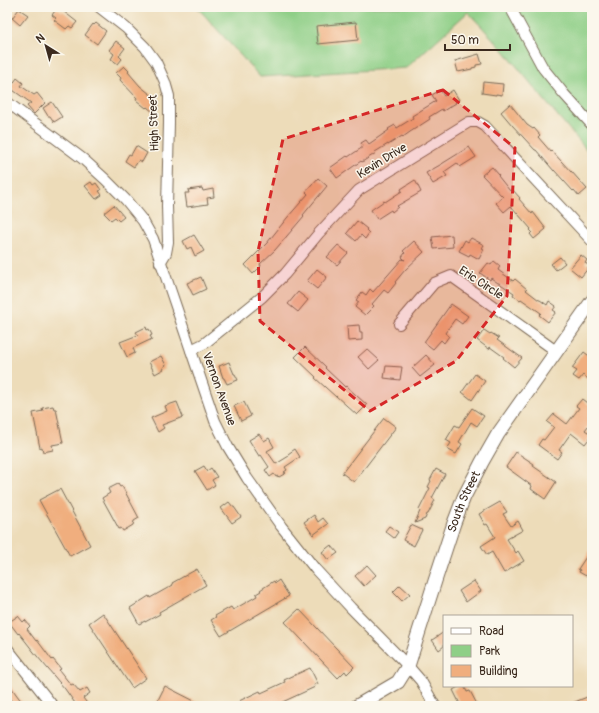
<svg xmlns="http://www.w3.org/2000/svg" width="599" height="713" font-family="Pangolin,sans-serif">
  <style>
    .green { fill: #8fcf87; stroke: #657c52 }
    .building { fill: #f0ae7e }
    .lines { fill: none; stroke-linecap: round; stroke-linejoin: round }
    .minor-casing { stroke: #796854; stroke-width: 12 }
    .tertiary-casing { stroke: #796854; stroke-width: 15 }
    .minor { stroke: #fff; stroke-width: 10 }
    .tertiary { stroke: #fff; stroke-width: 13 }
    .marked { fill: #d62828; fill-opacity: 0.2; stroke: #d62828; stroke-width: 3; stroke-dasharray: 8 5; stroke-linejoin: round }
    .labels { text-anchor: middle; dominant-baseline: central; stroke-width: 3; stroke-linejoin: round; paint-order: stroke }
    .street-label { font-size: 12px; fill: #3b2a1e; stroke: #fbf7ec }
  </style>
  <rect width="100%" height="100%" fill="#fbf7ec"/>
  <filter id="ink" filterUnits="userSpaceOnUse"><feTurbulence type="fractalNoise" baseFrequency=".025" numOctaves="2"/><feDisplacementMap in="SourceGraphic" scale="8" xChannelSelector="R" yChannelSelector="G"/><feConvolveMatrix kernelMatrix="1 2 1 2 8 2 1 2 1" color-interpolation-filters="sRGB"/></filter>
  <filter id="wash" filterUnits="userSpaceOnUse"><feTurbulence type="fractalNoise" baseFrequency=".012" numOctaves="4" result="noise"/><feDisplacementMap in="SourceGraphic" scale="16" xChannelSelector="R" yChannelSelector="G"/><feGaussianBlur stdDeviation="0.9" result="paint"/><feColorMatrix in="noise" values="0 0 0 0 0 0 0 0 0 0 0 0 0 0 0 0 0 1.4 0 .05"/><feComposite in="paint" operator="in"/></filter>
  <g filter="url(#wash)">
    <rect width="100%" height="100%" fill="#eddcb9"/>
    <!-- green -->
    <polygon class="green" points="197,7 592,7 592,156 546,102 505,52 468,12 406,68 260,77"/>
    <g id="blocks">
      <!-- building -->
      <g class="building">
        <polygon points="57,8 62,12 63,11 77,22 72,28 69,26 66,29 54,20 56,18 52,15"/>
        <polygon points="19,9 28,15 20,25 12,18"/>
        <polygon points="356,22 358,40 318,44 316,26"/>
        <polygon points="96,23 106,31 97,44 85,35 93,24 94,25"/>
        <polygon points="116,41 125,48 119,56 122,59 118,64 111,59 114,54 109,50"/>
        <polygon points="479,54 482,64 476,65 476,67 472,68 472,69 458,72 455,61"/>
        <polygon points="124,66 129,71 128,72 140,86 155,98 153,99 159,105 153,112 147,107 146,108 136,100 137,98 120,80 121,78 116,73"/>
        <polygon points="17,78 23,83 21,86 34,95 37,93 45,103 34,114 27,106 31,103 10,88"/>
        <polygon points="483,82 503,84 502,95 496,94 496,95 482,93"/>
        <polygon points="440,90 444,96 453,90 459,100 455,102 456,103 443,111 442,109 429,117 430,119 410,132 403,137 402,136 388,145 388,144 375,152 376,153 362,162 361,161 337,178 330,168 347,156 348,157 363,147 361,143 366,140 369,144 389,130 388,129 395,125 397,128 413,118 412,116 436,101 432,95"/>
        <polygon points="52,102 62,117 54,122 50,116 48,116 43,108"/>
        <polygon points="510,104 527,125 533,129 534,128 540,135 538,137 551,152 552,151 571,172 571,171 587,189 579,196 574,190 573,191 554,170 554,171 536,150 535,150 512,125 501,112"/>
        <polygon points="136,146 147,153 142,162 139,160 134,167 125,161 129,154 131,155"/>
        <polygon points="469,147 476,157 460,167 457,163 444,172 447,176 433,184 426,173 440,165"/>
        <polygon points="492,167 499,175 498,176 510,191 512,189 520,198 519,199 532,214 533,212 546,229 534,239 530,234 532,232 530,230 531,229 511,206 504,212 496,203 503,197 482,175"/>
        <polygon points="318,178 327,186 303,215 304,216 275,250 260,264 261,266 253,274 245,265 267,243 287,218 308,194 306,192"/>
        <polygon points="415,180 421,192 397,206 398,207 392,212 391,210 377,219 371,210 384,201 385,202 402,191 401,189"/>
        <polygon points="91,182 93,185 96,183 101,190 99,191 102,195 96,199 85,186"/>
        <polygon points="202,188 203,191 213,189 214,197 207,198 208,204 187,207 185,193 189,193 188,190"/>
        <polygon points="114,205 124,217 119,221 115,217 111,220 104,213"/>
        <polygon points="357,221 367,229 366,230 369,233 365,239 361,235 356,241 347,233"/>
        <polygon points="194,235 204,251 195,256 191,247 187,249 183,241"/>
        <polygon points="452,235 453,247 434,249 432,237"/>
        <polygon points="471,238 484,245 482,248 484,249 479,259 470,254 469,256 459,251 465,240 468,242"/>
        <polygon points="414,241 424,252 405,270 395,282 396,283 388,293 384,290 372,304 374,306 365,315 355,307 359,302 356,300 362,292 366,295 370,289 373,292 402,259 405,260 402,257 405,253 403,251"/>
        <polygon points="338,245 348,253 337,265 327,257"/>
        <polygon points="581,255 587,260 585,263 590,266 581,277 570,268"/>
        <polygon points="560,257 565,263 556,270 551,264"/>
        <polygon points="494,261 500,266 498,270 513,281 515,279 527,289 526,290 539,300 540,300 547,305 549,301 556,306 553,310 556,312 548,322 539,315 541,313 521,299 520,300 513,295 514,293 499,283 498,283 491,278 490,280 480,273 488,263 491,265"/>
        <polygon points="317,269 327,277 317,289 307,281"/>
        <polygon points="201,277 206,289 193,295 187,283"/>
        <polygon points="298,292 308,300 298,312 288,304"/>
        <polygon points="451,304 468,316 462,324 455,319 445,333 449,336 444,343 441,340 433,349 424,342"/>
        <polygon points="359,325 360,332 362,332 362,340 348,341 347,326"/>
        <polygon points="146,327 147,330 149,329 152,335 150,336 152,339 133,348 135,353 127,357 120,342 138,335 136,332"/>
        <polygon points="484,330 490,334 491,333 499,338 497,340 522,358 514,367 503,358 504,357 490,347 489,349 477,340"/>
        <polygon points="305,347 326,367 325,368 345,387 346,386 367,405 357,415 336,396 336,397 315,378 316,377 295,357"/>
        <polygon points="367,349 379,360 369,369 358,357"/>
        <polygon points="584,352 592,358 592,382 583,375 579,380 573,376 577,371 572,368"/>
        <polygon points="426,355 435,365 420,377 412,368"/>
        <polygon points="161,356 166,365 163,367 164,369 155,374 149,362"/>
        <polygon points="229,362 234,374 235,374 238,380 227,384 224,378 223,378 219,366"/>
        <polygon points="386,366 402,367 400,380 384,378"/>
        <polygon points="475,374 485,381 472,400 462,392"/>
        <polygon points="582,399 592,407 592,421 585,430 592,435 585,444 571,433 559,450 562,452 557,459 538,445 542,439 544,440 554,427 547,422 554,414 567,424 579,408 576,406"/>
        <polygon points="177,402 183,417 162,425 164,428 158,432 151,418 167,411 165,406"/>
        <polygon points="244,402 251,416 241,421 234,406"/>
        <polygon points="53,406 54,409 56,409 63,443 52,445 53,450 43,452 42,447 40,448 33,413 43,411 42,408"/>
        <polygon points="472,408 484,416 477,426 471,422 459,442 462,444 456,454 447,449 451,443 446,440 455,425 459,427"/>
        <polygon points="384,418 396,427 354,482 342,473"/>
        <polygon points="259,434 264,441 269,438 274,447 267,451 276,464 289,456 288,454 295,449 300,457 285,467 287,470 284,472 286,473 279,477 278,476 276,477 274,474 270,477 265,470 269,467 261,455 259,456 249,440"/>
        <polygon points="516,452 534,464 533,466 556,482 545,499 531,489 532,486 506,467"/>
        <polygon points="204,466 207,471 211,468 217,477 212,480 215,485 207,490 195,471"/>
        <polygon points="436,469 445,474 432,498 435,500 428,514 427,514 425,519 415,523 420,511 419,510 430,488 428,487 431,481 430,480"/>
        <polygon points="118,484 120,487 122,486 139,518 134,521 133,525 123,531 121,528 119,529 102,498 110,493 108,489"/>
        <polygon points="60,489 90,545 70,556 39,500"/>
        <polygon points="229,502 233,507 234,507 241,517 232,523 221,508"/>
        <polygon points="500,502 507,512 503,514 511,526 518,521 523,530 507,539 516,553 518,551 524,561 504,573 492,552 487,555 481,546 495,537 487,524 485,525 479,514"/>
        <polygon points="314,515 318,522 323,518 328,524 313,535 304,522"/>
        <polygon points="411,525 422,530 414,546 403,540"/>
        <polygon points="389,526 398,532 394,538 385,531"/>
        <polygon points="331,545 338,553 328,560 322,552"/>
        <polygon points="592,548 592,577 587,574 586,576 579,572 580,570 578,569"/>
        <polygon points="367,565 376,575 364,586 355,576"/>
        <polygon points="197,569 206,585 159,612 160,614 145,622 145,621 139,624 130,608 149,596 150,598 173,585 172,583"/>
        <polygon points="279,580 289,596 221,636 211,620 216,617 215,616 231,607 233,610 257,596 256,594 261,591 260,590 274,581 275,583"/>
        <polygon points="474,581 481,591 466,602 459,591"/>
        <polygon points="400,585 410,594 402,601 393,592"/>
        <polygon points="299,609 354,667 347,674 345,671 338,678 285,622"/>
        <polygon points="103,613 146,678 132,688 89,623"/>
        <polygon points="18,616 23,622 25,620 30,626 27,629 36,641 37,640 52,660 53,659 61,669 59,670 71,685 73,684 80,692 87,688 90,693 83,698 89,706 77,706 65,689 37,656 19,633 18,634 9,622"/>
        <polygon points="444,632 444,646 439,650 432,640"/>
        <polygon points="310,668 318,684 314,685 315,687 276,705 275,703 270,706 241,706 239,701 260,691 261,693 285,682 284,680"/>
        <polygon points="7,681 16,694 25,706 16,706 10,699 7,701"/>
        <polygon points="165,686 204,706 160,706 156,704"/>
        <polygon points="460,686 464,686 467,692 470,691 478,706 461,706 453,690"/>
        <polygon points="592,695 592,706 565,706"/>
      </g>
    </g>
  </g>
  <g filter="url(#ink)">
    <use href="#blocks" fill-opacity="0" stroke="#796854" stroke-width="1"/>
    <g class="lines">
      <!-- minor casing -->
      <g class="minor-casing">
        <g id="minor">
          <polyline points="99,7 126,28 145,47 156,62 165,82 169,96 169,123 167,206 168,242 166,253 160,263"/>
          <polyline points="510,7 543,68 564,94 592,125"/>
          <polyline points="7,102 83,159 105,179 126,200 143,221 153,239 215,421 228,447 247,478 281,526 316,570 351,608 408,666 421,681 435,706"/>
          <polyline points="399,324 434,283 451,276 556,351"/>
          <polyline points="191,350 205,343 262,297 285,274 319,233 359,190 469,122 478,122 485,126 592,241"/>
          <polyline points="7,648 53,706"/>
        </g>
      </g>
      <!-- tertiary casing -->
      <g class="tertiary-casing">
        <g id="tertiary">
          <path id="s1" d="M 357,706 L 398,682 L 408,666 L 435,581 L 454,523 L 464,497 L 482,462 L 498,434 L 592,301"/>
        </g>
      </g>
      <!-- minor -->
      <use href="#minor" class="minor"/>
      <!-- tertiary -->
      <use href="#tertiary" class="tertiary"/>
    </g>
  </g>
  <!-- marked area -->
  <path class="marked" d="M 443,90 L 515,148 L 507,296 L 456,361 L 370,411 L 260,321 L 258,251 L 283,139 Z"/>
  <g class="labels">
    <!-- street labels -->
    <g class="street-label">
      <text transform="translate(154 123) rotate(-92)">High Street</text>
      <text transform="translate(382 161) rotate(-32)">Kevin Drive</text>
      <text transform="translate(481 283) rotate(33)">Eric Circle</text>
      <text transform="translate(219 389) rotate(70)">Vernon Avenue</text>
      <text stroke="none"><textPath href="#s1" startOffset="240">South Street</textPath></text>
    </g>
  </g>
  <!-- margin -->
  <rect width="599" height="713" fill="none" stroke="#fbf7ec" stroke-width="24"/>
  <!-- legend -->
  <rect x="443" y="615" width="130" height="72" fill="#fbf7ec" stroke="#aea59a"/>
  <rect x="451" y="628" width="20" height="6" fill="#ffffff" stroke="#aea59a"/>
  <text x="479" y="635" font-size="12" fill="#3b2a1e">Road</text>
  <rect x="451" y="645" width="20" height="12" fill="#8fcf87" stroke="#aea59a"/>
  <text x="479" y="655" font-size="12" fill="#3b2a1e">Park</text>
  <rect x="451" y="665" width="20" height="12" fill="#f0ae7e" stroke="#aea59a"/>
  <text x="479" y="675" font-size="12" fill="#3b2a1e">Building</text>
  <!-- north arrow -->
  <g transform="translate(46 46) rotate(323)" stroke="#fbf7ec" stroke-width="3" paint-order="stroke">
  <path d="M0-3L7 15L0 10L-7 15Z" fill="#3b2a1e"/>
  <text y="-6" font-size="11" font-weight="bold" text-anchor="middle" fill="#3b2a1e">N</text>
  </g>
  <!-- scale -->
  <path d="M445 44v6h65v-6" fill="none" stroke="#3b2a1e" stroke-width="2"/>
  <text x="451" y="44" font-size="12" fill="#3b2a1e" stroke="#fbf7ec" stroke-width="3" paint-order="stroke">50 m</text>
</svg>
